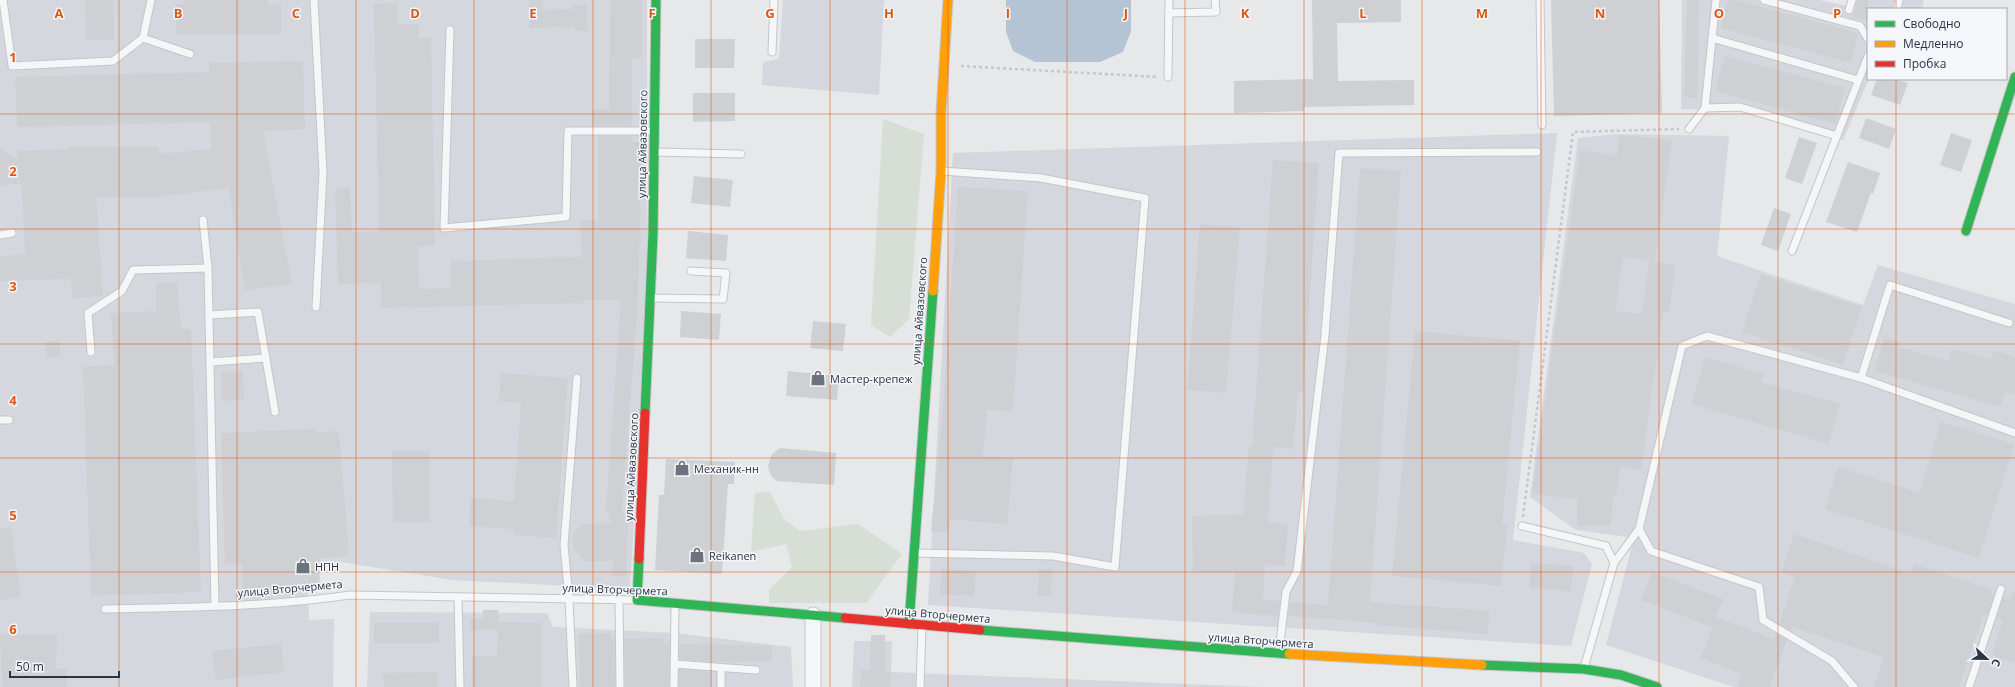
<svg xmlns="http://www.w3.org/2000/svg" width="2015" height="687" font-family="'Open Sans',sans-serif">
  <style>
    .built { fill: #d4d7dd }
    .green { fill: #d6ded6 }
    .water { fill: #b4c4d5 }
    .building { fill: #ced0d3 }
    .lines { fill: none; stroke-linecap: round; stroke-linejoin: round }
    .lane-casing { stroke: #c4c6c8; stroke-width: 9 }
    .street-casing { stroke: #c4c6c8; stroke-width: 17 }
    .fast-casing { stroke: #c4c6c8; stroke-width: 11 }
    .slow-casing { stroke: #c4c6c8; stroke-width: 11 }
    .jam-casing { stroke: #c4c6c8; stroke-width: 11 }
    .path { stroke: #c5c6ca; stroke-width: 2.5; stroke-dasharray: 3 3; stroke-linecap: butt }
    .lane { stroke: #f5f6f7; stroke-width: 7 }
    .street { stroke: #f5f6f7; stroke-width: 15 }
    .fast { stroke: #30b455; stroke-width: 9 }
    .slow { stroke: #ff9f0a; stroke-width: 9 }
    .jam { stroke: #e5322d; stroke-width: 9 }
    .grid { fill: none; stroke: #df570f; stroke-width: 1; stroke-opacity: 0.55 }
    .labels { text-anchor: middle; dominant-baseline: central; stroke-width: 3; stroke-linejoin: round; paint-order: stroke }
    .street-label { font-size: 11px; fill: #2b3445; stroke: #f4f6f9 }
    .poi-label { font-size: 11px; fill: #2b3445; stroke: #f4f6f9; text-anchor: start }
    .grid-label { font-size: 13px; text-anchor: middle; font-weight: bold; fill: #df570f; stroke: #f4f6f9; stroke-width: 3; stroke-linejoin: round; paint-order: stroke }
  </style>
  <rect width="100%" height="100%" fill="#e6e8ea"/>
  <!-- built -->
  <g class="built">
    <polygon points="0,0 647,0 647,305 630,589 452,580 341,562 307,564 309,620 334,619 333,687 0,687"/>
    <polygon points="783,0 884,0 879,95 762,85 763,62 779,59"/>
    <polygon points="1682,0 1819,0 1847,6 1849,0 1924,0 1922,9 1868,9 1869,79 1843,140 1737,110 1681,109"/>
    <polygon points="1557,133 1513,540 1584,553 1592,564 1571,646 928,605 953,153"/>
    <polygon points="1618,134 1729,136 1717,256 1863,305 1878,265 2015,304 2015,687 1734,687 1606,645 1634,538 1576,530 1530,497 1578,138"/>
    <polygon points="370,612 547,613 553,627 675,633 791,647 793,687 367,687"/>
    <polygon points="854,641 892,641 891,672 1260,687 852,687"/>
  </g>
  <!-- green -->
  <g class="green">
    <polygon points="883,119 924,134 909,319 890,337 871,325"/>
    <polygon points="770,492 784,519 800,531 858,524 902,554 866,603 769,603 769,590 792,567 786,544 751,552 755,493"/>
  </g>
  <!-- water -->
  <polygon class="water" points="1006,0 1131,0 1131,31 1123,52 1100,62 1035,62 1013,51 1006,32"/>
  <!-- building -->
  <g class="building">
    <polygon points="85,0 113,0 114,40 86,40"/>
    <polygon points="184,0 268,0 268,5 281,4 281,34 176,34 176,4 184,4"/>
    <polygon points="529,0 543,0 543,9 551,10 574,9 573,5 586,4 588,31 575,31 575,27 529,28"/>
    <polygon points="610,0 642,0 642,58 632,58 632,126 592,125 592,110 609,109"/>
    <polygon points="1312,0 1401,0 1401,22 1337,23 1338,81 1414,80 1414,105 1304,107 1304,111 1234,113 1234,81 1313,79"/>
    <polygon points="1551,0 1659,0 1662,113 1554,116"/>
    <polygon points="1687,0 1699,0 1697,98 1684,97"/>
    <polygon points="1728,0 1736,0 1858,33 1851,63 1721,28"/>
    <polygon points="1858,0 1868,0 1868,21 1853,17"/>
    <polygon points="397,3 398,24 419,24 419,38 431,37 435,246 418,246 419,289 451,288 450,261 582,257 580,220 598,220 598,136 632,136 631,142 642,142 638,300 622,509 628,526 626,577 612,576 613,561 585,561 574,550 572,537 580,526 584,524 611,523 606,508 621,300 583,300 583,303 381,308 381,283 338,284 335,188 350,187 352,232 379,231 374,4"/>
    <polygon points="695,39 735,39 734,68 695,68"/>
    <polygon points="1725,56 1845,88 1835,124 1715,91"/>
    <polygon points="303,61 305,129 263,131 292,284 245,290 229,188 157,197 96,197 103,296 73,298 71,279 0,281 0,256 25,255 22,184 0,185 0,147 17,159 17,151 69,149 69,147 159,147 159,154 211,149 210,122 17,127 15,77 209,72 209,63"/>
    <polygon points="1877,79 1894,79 1908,83 1900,105 1871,95"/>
    <polygon points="693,93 735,93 735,121 693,122"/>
    <polygon points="1866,118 1896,129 1889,149 1859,138"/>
    <polygon points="1951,133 1972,140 1961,172 1940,165"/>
    <polygon points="1619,135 1672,140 1655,261 1623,257 1615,311 1642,314 1649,261 1675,265 1669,313 1663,312 1641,470 1620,467 1616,496 1613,496 1611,526 1577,526 1577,499 1532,494 1580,150 1617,156"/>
    <polygon points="1799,137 1817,143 1802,184 1785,178"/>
    <polygon points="1273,160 1319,163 1303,393 1298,392 1293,449 1273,447 1268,522 1288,524 1285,566 1265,564 1263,600 1280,601 1278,616 1232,612 1235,572 1193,572 1192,516 1243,515 1249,446 1252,446"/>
    <polygon points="1848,162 1880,173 1873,194 1871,193 1857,232 1826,222"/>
    <polygon points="1360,168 1401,171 1370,602 1489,611 1488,634 1378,625 1378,623 1288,616 1290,602 1328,605"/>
    <polygon points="694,176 733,180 730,207 691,203"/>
    <polygon points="958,187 1028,191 1013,411 987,410 983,456 1013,458 1007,524 950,519 949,533 931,531 943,407"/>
    <polygon points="1774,208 1791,214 1778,251 1761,245"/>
    <polygon points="1200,224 1240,227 1226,393 1187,390"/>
    <polygon points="688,231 728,235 726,261 686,258"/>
    <polygon points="1761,274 1862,307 1843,365 1742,332"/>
    <polygon points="156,283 177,283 181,329 191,329 201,592 91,596 83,367 114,365 111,313 156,311"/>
    <polygon points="681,311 721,314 719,340 680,337"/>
    <polygon points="813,321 846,324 843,351 810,348"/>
    <polygon points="1415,331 1520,341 1502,524 1507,525 1501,586 1392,576"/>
    <polygon points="1884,338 1900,342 1898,347 1948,361 1952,349 1991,359 1994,350 2015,357 2015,395 2005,392 2000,407 1874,371"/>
    <polygon points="59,341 61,356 47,358 45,342"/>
    <polygon points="1705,357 1763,374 1761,382 1840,404 1829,444 1692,404"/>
    <polygon points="243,371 244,400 222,401 222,372"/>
    <polygon points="788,371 839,376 837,400 786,396"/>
    <polygon points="501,373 568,378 556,538 513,535 513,529 469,526 471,498 514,501 521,403 499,401"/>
    <polygon points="1941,422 2014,444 1979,558 1825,509 1838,467 1919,493"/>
    <polygon points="315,429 315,432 339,431 349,556 319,558 320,587 243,590 242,563 225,564 221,433"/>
    <polygon points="780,448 836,453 834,485 777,481 771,476 768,466 772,454"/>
    <polygon points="392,451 430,451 430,522 393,522"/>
    <polygon points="666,459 735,462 734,484 728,484 722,574 655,570 659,495 664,495"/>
    <polygon points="11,527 21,597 0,600 0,529"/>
    <polygon points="1794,534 1911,574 1914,564 1992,590 1990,594 1994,595 1987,615 1984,614 1959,687 1874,687 1884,657 1792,627 1791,631 1779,624 1795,577 1781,572"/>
    <polygon points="1531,563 1573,566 1571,591 1529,588"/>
    <polygon points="941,569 976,571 974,596 940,594"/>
    <polygon points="1039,569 1052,569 1051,596 1038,596"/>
    <polygon points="1652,572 1723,599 1716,617 1774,639 1776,634 1787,640 1770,687 1737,687 1742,674 1701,658 1712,627 1641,600"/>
    <polygon points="2013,592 2015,592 2015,663 1992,655 2003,620 1997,618 2003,598 2010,600"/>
    <polygon points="483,610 498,610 499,622 542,623 542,687 472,687 472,656 497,656 498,630 470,630 470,619 483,619"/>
    <rect x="374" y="623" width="65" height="20"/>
    <polygon points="611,633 611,639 614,639 615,687 580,687 578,634"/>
    <polygon points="0,634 57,635 56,669 67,669 67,687 2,687"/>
    <polygon points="871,635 885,635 885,671 891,672 890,687 860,687 861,670 870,671"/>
    <polygon points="663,638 663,643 670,643 669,687 625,687 624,639"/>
    <polygon points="281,644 284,672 216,680 212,651"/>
    <polygon points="680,644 772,646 772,661 712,662 679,659"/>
    <polygon points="679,669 712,672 712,687 679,687"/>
    <polygon points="438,672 438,687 384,687 383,673"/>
  </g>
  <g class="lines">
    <!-- lane casing -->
    <g class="lane-casing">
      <g id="lane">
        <polyline points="3,0 12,66 113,61 143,38"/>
        <polyline points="151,0 143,38 190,54"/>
        <polyline points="314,0 323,173 316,307"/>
        <polyline points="1540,0 1542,125"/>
        <polyline points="1764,0 1860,26 1868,39"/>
        <polyline points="1897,9 1899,0"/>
        <polyline points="1849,10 1852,0"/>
        <polyline points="1169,13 1216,12 1215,0"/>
        <polyline points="450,30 444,228 566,217 568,131 652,131"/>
        <polyline points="1712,38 1858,80"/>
        <polyline points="772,52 774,0"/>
        <polyline points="1168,77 1169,0"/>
        <polyline points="1705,108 1740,107 1837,136"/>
        <polyline points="1689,129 1705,108 1716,0"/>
        <polyline points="656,152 741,154"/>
        <polyline points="203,220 208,268 215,606"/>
        <polyline points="0,235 12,233"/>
        <polyline points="1792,251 1868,56"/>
        <polyline points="652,298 723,299 726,273 691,271"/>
        <polyline points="209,315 258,312 275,412"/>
        <polyline points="91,352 88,313 122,291 133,270 208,268"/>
        <polyline points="210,362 266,358"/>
        <polyline points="1861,378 2015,433"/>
        <polyline points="0,420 9,420"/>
        <polyline points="1522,526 1606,546 1614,563 1584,668"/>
        <polyline points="1639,529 1651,551 1759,587 1763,620 1832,661 1854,687"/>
        <polyline points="915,553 1053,556 1115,567 1145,198 1041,178 942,171"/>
        <polyline points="1614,563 1639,529 1682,346 1707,336 1861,378 1890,285 2009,323"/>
        <polyline points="458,597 460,687"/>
        <polyline points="619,599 620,687"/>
        <path d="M 105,609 C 187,607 269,607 350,595 L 636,600"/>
        <polyline points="1279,651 1286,592 1297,571 1325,335 1339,153 1537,152"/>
        <polyline points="674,664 756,670"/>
        <polyline points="573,687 569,599 564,545 577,378"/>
        <polyline points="674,687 675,605"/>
        <polyline points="721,687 721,668"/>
        <polyline points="920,687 922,627"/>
        <polyline points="1969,687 2001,589"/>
      </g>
    </g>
    <!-- street casing -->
    <g class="street-casing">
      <polyline id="street" points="813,615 813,687"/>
    </g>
    <!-- fast casing -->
    <g class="fast-casing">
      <g id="fast">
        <polyline points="1966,231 2015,77"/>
        <polyline points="645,413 653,234 656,0"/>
        <polyline points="639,559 637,600 845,618"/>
        <polyline points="909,624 933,291"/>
        <polyline points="980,630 1289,654"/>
        <polyline points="1482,665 1584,669 1621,675 1657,687"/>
      </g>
    </g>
    <!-- slow casing -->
    <g class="slow-casing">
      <g id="slow">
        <polyline points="933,291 941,171 941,113 948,0"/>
        <polyline points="1289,654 1482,665"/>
      </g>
    </g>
    <!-- jam casing -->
    <g class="jam-casing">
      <g id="jam">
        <polyline points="639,559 645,413"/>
        <polyline points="845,618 980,630"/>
      </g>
    </g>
    <!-- path -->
    <g class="path">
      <polyline points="961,66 1158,77"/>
      <polyline points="1523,517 1573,132 1679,129"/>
    </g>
    <!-- lane -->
    <use href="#lane" class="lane"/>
    <!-- street -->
    <use href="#street" class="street"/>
    <!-- fast -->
    <use href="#fast" class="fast"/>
    <!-- slow -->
    <use href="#slow" class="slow"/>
    <!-- jam -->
    <use href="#jam" class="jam"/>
  </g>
  <!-- grid -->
  <path class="grid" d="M 119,0 L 119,687M 237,0 L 237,687M 356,0 L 356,687M 474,0 L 474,687M 593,0 L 593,687M 711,0 L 711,687M 830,0 L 830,687M 948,0 L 948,687M 1067,0 L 1067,687M 1185,0 L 1185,687M 1304,0 L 1304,687M 1422,0 L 1422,687M 1541,0 L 1541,687M 1659,0 L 1659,687M 1778,0 L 1778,687M 1896,0 L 1896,9M 1896,79 L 1896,687M 0,114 L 2015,114M 0,229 L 2015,229M 0,344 L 2015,344M 0,458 L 2015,458M 0,572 L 2015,572"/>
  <!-- icons -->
  <defs>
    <g id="shop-bare" transform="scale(1.2)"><path d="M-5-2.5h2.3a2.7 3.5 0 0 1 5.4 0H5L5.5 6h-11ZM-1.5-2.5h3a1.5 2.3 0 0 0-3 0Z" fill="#6c737f" stroke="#f4f6f9" stroke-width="2.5" paint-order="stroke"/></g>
  </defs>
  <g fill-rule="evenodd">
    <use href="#shop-bare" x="818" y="378"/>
    <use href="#shop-bare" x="682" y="468"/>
    <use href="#shop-bare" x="697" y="555"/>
    <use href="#shop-bare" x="303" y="566"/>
  </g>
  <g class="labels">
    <!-- street labels -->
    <g class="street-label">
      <text transform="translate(642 144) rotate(-89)">улица Айвазовского</text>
      <text transform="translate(919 311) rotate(-86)">улица Айвазовского</text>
      <text transform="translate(631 467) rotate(-87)">улица Айвазовского</text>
      <text transform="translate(290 588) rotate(-5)">улица Вторчермета</text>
      <text transform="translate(615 589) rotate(2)">улица Вторчермета</text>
      <text transform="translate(938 614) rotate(5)">улица Вторчермета</text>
      <text transform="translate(1261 640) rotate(4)">улица Вторчермета</text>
    </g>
    <!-- poi labels -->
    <g class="poi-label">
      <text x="830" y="378">Мастер-крепеж</text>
      <text x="694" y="468">Механик-нн</text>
      <text x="709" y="555">Reikanen</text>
      <text x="315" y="566">НПН</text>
    </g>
  </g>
  <g class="grid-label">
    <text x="59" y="18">A</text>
    <text x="178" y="18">B</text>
    <text x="296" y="18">C</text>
    <text x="415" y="18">D</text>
    <text x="533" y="18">E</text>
    <text x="652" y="18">F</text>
    <text x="770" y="18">G</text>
    <text x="889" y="18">H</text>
    <text x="1008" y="18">I</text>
    <text x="1126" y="18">J</text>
    <text x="1245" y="18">K</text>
    <text x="1363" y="18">L</text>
    <text x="1482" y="18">M</text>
    <text x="1600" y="18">N</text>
    <text x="1719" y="18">O</text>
    <text x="1837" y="18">P</text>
    <text x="13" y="62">1</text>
    <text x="13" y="176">2</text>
    <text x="13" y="291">3</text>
    <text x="13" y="405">4</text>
    <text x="13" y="520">5</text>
    <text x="13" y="634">6</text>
  </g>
  <!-- legend -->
  <rect x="1867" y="8" width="140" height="72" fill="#f4f6f9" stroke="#a4a8b1"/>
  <rect x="1875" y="21" width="20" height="6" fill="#30b455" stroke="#a4a8b1"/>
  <text x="1903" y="28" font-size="12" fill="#2b3445">Свободно</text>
  <rect x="1875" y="41" width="20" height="6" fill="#ff9f0a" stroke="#a4a8b1"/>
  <text x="1903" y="48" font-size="12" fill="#2b3445">Медленно</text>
  <rect x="1875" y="61" width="20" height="6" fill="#e5322d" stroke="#a4a8b1"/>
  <text x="1903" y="68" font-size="12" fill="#2b3445">Пробка</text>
  <!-- north arrow -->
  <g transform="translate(1987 659) rotate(112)" stroke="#f4f6f9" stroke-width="3" paint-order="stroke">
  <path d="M0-3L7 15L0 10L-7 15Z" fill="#2b3445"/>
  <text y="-6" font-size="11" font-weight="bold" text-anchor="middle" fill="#2b3445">С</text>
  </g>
  <!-- scale -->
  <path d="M10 671v6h109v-6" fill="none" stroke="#2b3445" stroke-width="2"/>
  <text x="16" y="671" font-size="12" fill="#2b3445" stroke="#f4f6f9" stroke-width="3" paint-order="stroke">50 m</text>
</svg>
